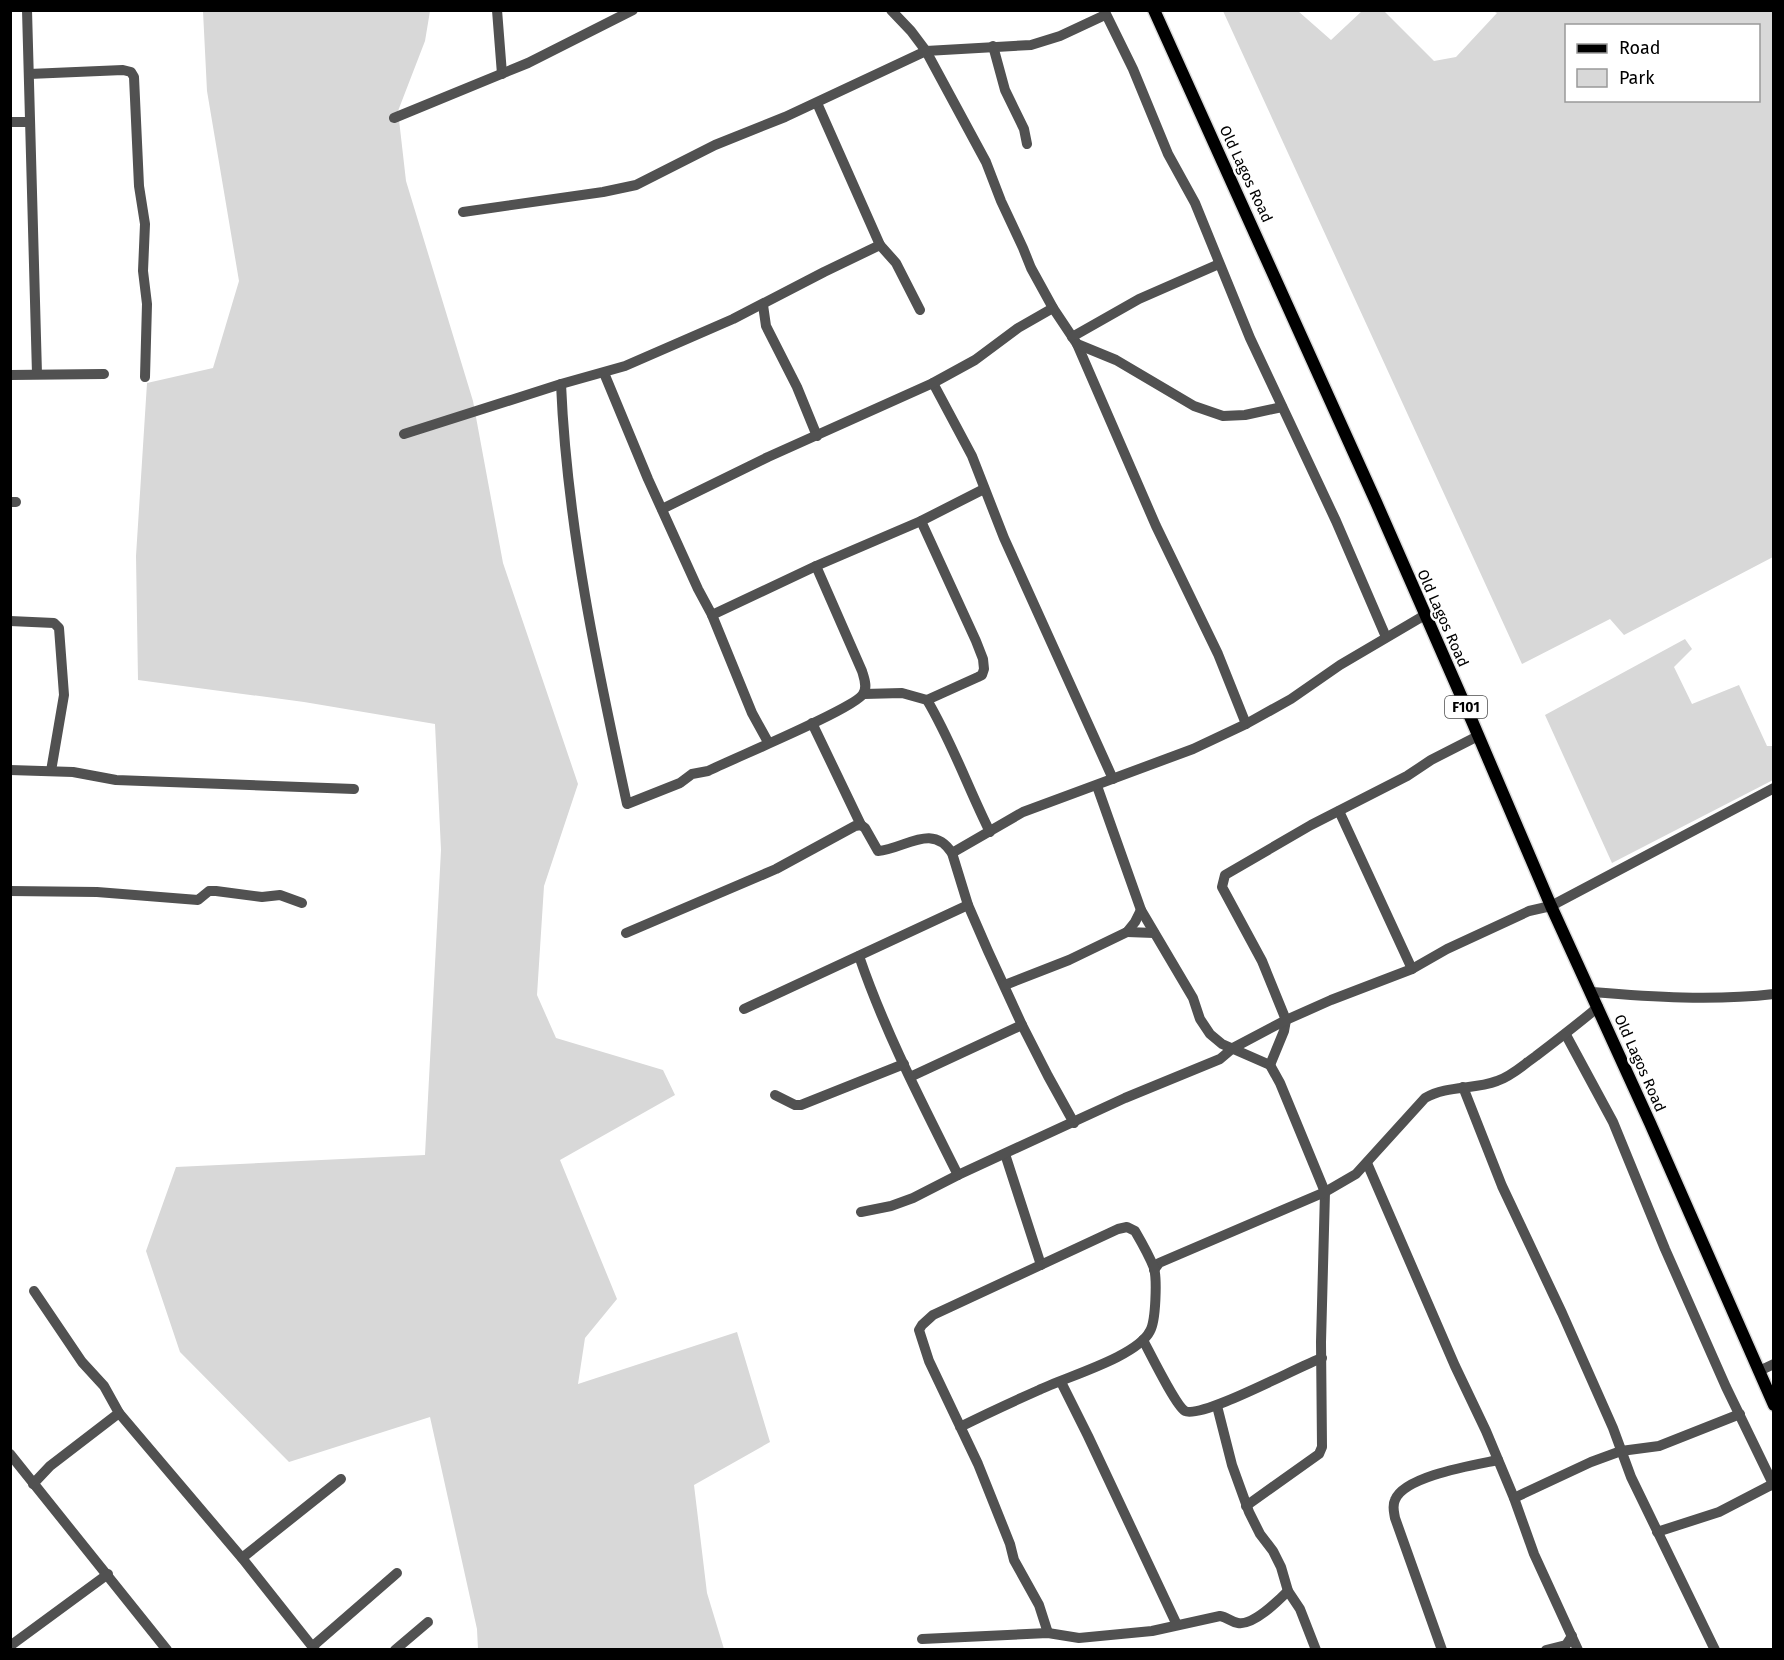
<svg xmlns="http://www.w3.org/2000/svg" width="1784" height="1660" font-family="'Fira Sans',sans-serif">
  <style>
    .green { fill: #d8d8d8; fill-rule: evenodd }
    .lines { fill: none; stroke-linecap: round; stroke-linejoin: round }
    .major-casing { stroke: #dbdbdb; stroke-width: 15 }
    .minor { stroke: #515151; stroke-width: 10 }
    .major { stroke: #000; stroke-width: 12 }
    .labels { text-anchor: middle; dominant-baseline: central; stroke-width: 5; stroke-linejoin: round; paint-order: stroke }
    .shield { fill: #fff; stroke: #4c4c4c; stroke-width: 1.5 }
    .shield-label { font-size: 14px; font-weight: bold; fill: #000 }
    .street-label { font-size: 15px; fill: #000; stroke: #fff }
  </style>
  <rect width="100%" height="100%" fill="#fff"/>
  <!-- green -->
  <g class="green">
    <polygon points="203,11 430,11 425,41 398,111 406,181 473,401 503,563 578,784 544,886 537,995 556,1038 663,1070 675,1095 560,1160 617,1299 585,1338 578,1384 737,1332 770,1442 694,1485 707,1593 724,1649 478,1649 477,1629 430,1417 289,1462 180,1352 146,1251 176,1167 425,1155 441,850 435,724 304,702 138,680 136,556 147,383 213,368 239,281 207,91"/>
    <path d="M 1223,11 L 1298,11 L 1331,40 L 1362,11 L 1384,11 L 1434,61 L 1456,57 L 1497,13 L 1493,11 L 1773,11 L 1773,557 L 1624,635 L 1610,619 L 1522,664 ZM 1566,26 L 1758,26 L 1758,100 L 1566,100 Z"/>
    <polygon points="1685,639 1692,649 1674,667 1692,704 1739,685 1767,746 1773,746 1773,780 1612,863 1545,715"/>
  </g>
  <g class="lines">
    <!-- major casing -->
    <g class="major-casing">
      <polyline id="major" points="1154,10 1376,502 1472,721 1551,906 1650,1123 1774,1405"/>
    </g>
    <!-- minor -->
    <g class="minor">
      <polyline points="27,10 37,374"/>
      <polyline points="497,10 502,74"/>
      <polyline points="891,10 911,31 926,51 986,162 1001,201 1023,248 1031,268 1053,308 1077,344 1156,526 1218,654 1246,724"/>
      <polyline points="1104,10 1133,69 1168,154 1195,203 1250,338 1336,521 1386,637"/>
      <polyline points="993,46 1005,90 1024,129 1027,144"/>
      <polyline points="29,74 123,70 131,72 134,77 139,186 145,224 143,271 147,304 145,377"/>
      <polyline points="817,103 880,245 896,263 920,310"/>
      <polyline points="394,118 528,63 633,10"/>
      <polyline points="10,122 30,122"/>
      <polyline points="463,212 603,192 636,185 715,145 785,117 926,51 1031,45 1060,36 1105,15"/>
      <polyline points="763,305 766,326 797,387 817,436"/>
      <polyline points="1072,337 1139,299 1219,264"/>
      <polyline points="1077,344 1116,360 1194,406 1223,416 1245,415 1282,407"/>
      <polyline points="604,373 648,479 698,589 712,615 752,713 768,742"/>
      <polyline points="10,375 104,374"/>
      <polyline points="933,383 972,456 1004,538 1113,779"/>
      <path d="M 561,384 C 567,526 597,666 627,804 L 680,783 L 692,774 L 708,771 C 734,758 854,709 863,694 C 868,687 864,678 862,671 L 816,566"/>
      <polyline points="404,434 561,384 625,366 733,319 824,272 880,245"/>
      <polyline points="10,502 16,502"/>
      <polyline points="662,509 768,457 933,383 975,360 1018,328 1053,308"/>
      <polyline points="921,521 976,641 983,659 984,669 982,675 978,677 927,700"/>
      <polyline points="712,615 816,566 921,521 984,489"/>
      <polyline points="10,621 54,623 59,628 64,695 51,771"/>
      <path d="M 864,694 L 902,693 L 927,700 C 952,742 968,788 990,832"/>
      <polyline points="812,723 861,825"/>
      <polyline points="10,770 73,772 116,780 354,789"/>
      <polyline points="1097,786 1141,910 1193,998 1200,1019 1210,1034 1222,1044 1270,1065 1280,1083 1325,1192 1321,1342 1322,1447 1319,1454 1246,1506"/>
      <polyline points="1339,811 1412,969"/>
      <polyline points="952,853 1023,812 1193,749 1246,724 1291,699 1340,665 1425,615"/>
      <polyline points="10,891 97,892 198,900 209,891 216,891 262,897 280,895 302,903"/>
      <polyline points="1127,932 1154,933"/>
      <path d="M 626,933 L 776,869 L 855,826 L 861,825 L 865,828 L 878,851 C 905,849 932,822 952,853 L 968,905 L 988,951 L 1022,1025 L 1048,1076 L 1074,1123"/>
      <path d="M 859,956 C 885,1032 922,1103 958,1175"/>
      <polyline points="1005,985 1069,960 1127,932 1135,922 1141,910"/>
      <path d="M 1592,992 C 1652,997 1713,1001 1774,994"/>
      <polyline points="744,1009 968,905"/>
      <polyline points="1566,1035 1613,1122 1665,1249 1726,1387 1774,1486"/>
      <polyline points="1270,1065 1284,1031 1286,1020 1262,961 1222,887 1225,875 1311,825 1407,776 1431,760 1478,736"/>
      <polyline points="910,1077 1022,1025"/>
      <polyline points="1463,1087 1502,1186 1562,1313 1613,1428 1631,1477 1715,1650"/>
      <polyline points="775,1095 795,1105 801,1105 904,1064"/>
      <polyline points="1005,1154 1041,1265"/>
      <polyline points="1367,1163 1455,1366 1486,1431 1514,1498 1534,1554 1578,1650"/>
      <polyline points="861,1212 891,1206 913,1198 958,1175 1125,1098 1220,1059 1233,1048 1286,1020 1331,1000 1412,969 1447,949 1529,911 1551,906 1774,788"/>
      <path d="M 1154,1270 L 1159,1263 L 1325,1192 L 1356,1174 L 1425,1098 C 1447,1085 1474,1090 1497,1081 C 1512,1076 1523,1065 1536,1056 C 1557,1040 1578,1024 1598,1007"/>
      <path d="M 1143,1340 C 1150,1353 1176,1406 1185,1411 C 1202,1419 1299,1366 1322,1358"/>
      <polyline points="1759,1371 1774,1364"/>
      <polyline points="1061,1382 1088,1436 1177,1625"/>
      <polyline points="1217,1406 1232,1465 1249,1512 1260,1534 1273,1551 1281,1567 1288,1591 1300,1609 1316,1650"/>
      <polyline points="119,1413 242,1558 315,1650"/>
      <path d="M 960,1427 C 986,1414 1012,1402 1039,1390 C 1065,1377 1137,1357 1150,1331 C 1156,1321 1157,1279 1154,1268 C 1149,1255 1142,1243 1135,1231 L 1127,1227 L 1118,1229 L 933,1315 L 922,1325 L 919,1330 L 929,1361 L 978,1464 L 1010,1544 L 1014,1560 L 1039,1605 L 1048,1633"/>
      <polyline points="10,1454 167,1650"/>
      <polyline points="33,1484 50,1466 119,1413 104,1386 82,1362 34,1291"/>
      <polyline points="1514,1498 1591,1462 1621,1451 1659,1446 1740,1414"/>
      <polyline points="1657,1532 1719,1512 1773,1484"/>
      <polyline points="242,1558 341,1479"/>
      <path d="M 922,1639 L 1048,1633 L 1079,1638 L 1152,1631 L 1220,1616 C 1227,1617 1231,1622 1238,1623 C 1253,1626 1278,1601 1288,1591"/>
      <polyline points="10,1646 108,1574"/>
      <polyline points="313,1646 397,1573"/>
      <polyline points="395,1650 428,1622"/>
      <path d="M 1442,1650 L 1395,1518 C 1394,1512 1392,1506 1395,1500 C 1404,1476 1474,1465 1498,1460"/>
      <polyline points="1546,1650 1566,1645 1572,1636"/>
    </g>
    <!-- major -->
    <use href="#major" class="major"/>
  </g>
  <g class="labels">
    <!-- shield labels -->
    <rect class="shield" x="1445" y="696" width="42" height="22" rx="4.5"/>
    <g class="shield-label">
      <text x="1466" y="707">F101</text>
    </g>
    <!-- street labels -->
    <g class="street-label">
      <text transform="translate(1246 174) rotate(65)">Old Lagos Road</text>
      <text transform="translate(1443 618) rotate(66)">Old Lagos Road</text>
      <text transform="translate(1640 1063) rotate(66)">Old Lagos Road</text>
    </g>
  </g>
  <!-- border -->
  <rect width="1784" height="1660" fill="none" stroke="#000000" stroke-width="24"/>
  <!-- legend -->
  <rect x="1565" y="24" width="195" height="78" fill="#ffffff" stroke="#999999" stroke-width="1.5"/>
  <rect x="1577" y="44" width="30" height="9" fill="#000000" stroke="#999999" stroke-width="1.5"/>
  <text x="1619" y="54" font-size="18" fill="#000000">Road</text>
  <rect x="1577" y="69" width="30" height="18" fill="#d8d8d8" stroke="#999999" stroke-width="1.5"/>
  <text x="1619" y="84" font-size="18" fill="#000000">Park</text>
</svg>
